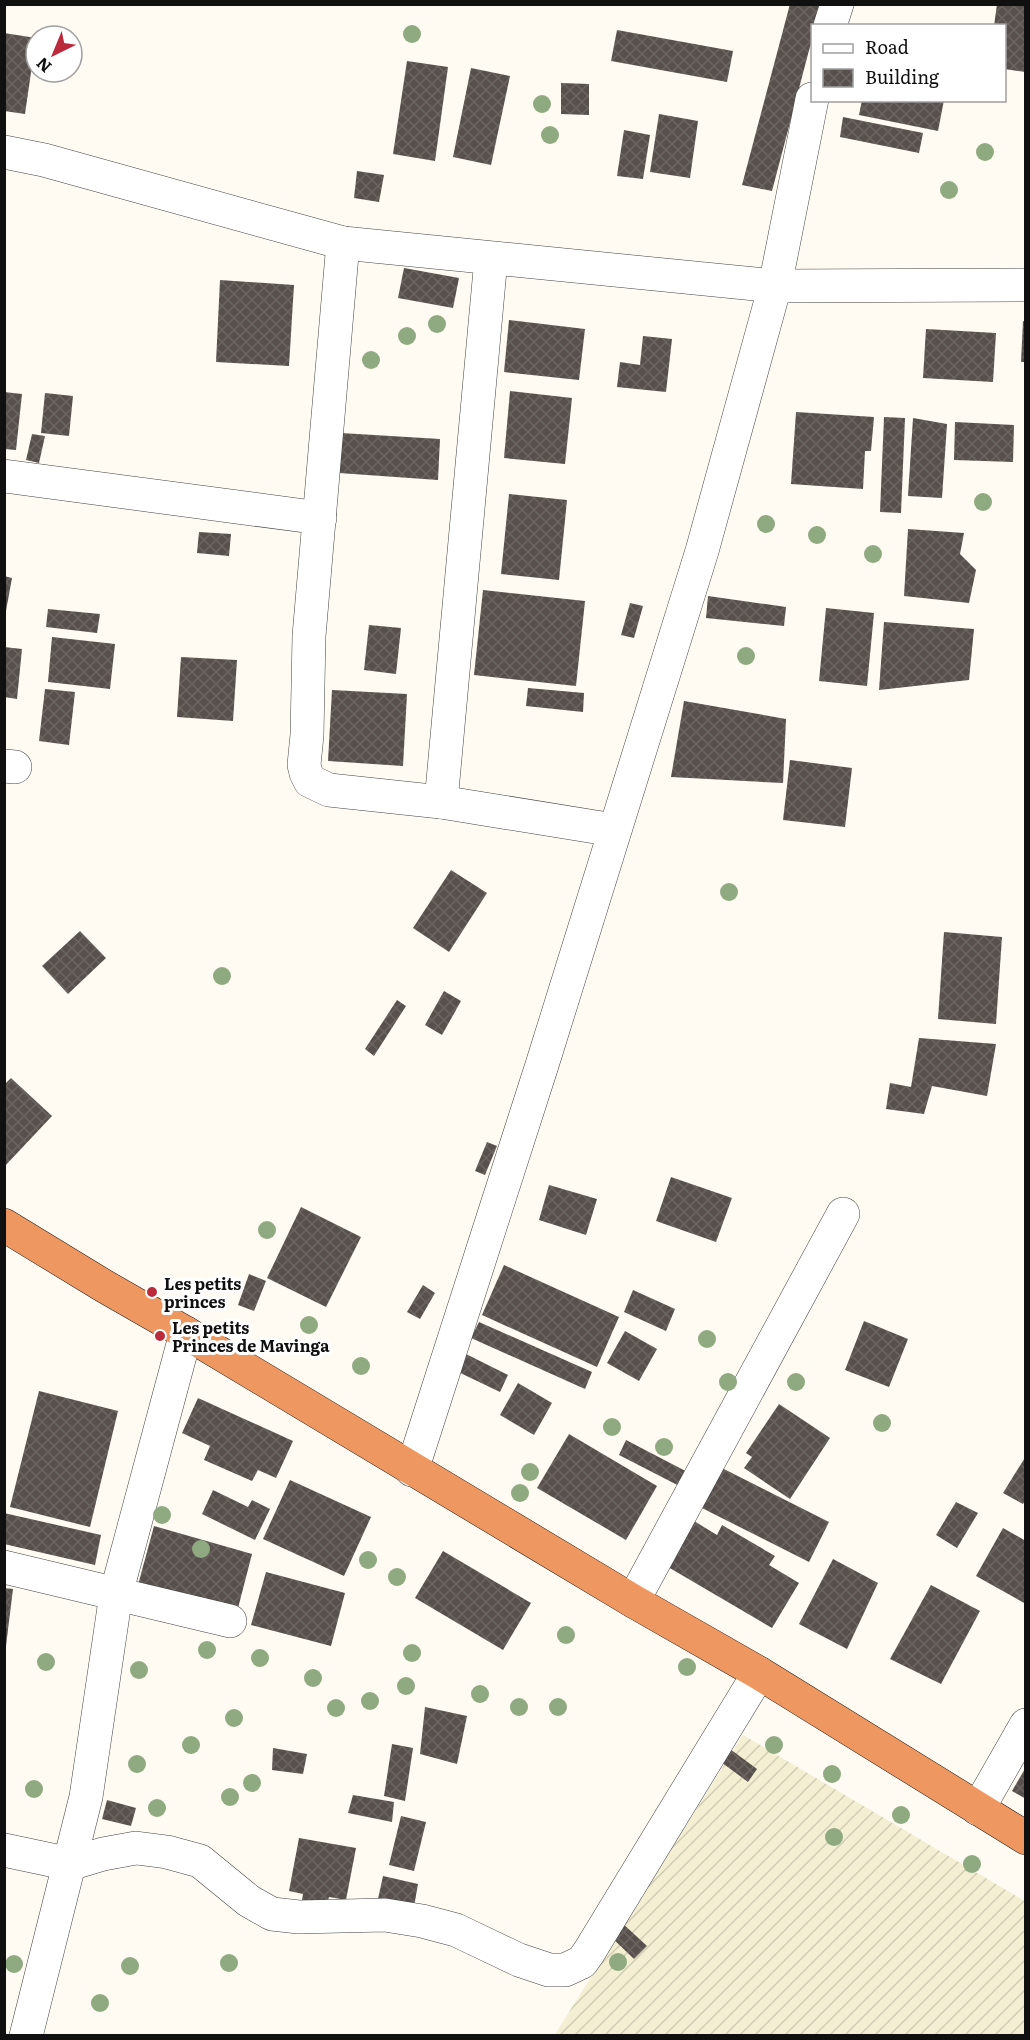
<svg xmlns="http://www.w3.org/2000/svg" width="1030" height="2040" font-family="Literata,serif">
  <style>
    .farmland { fill: url(#farmland-furrows) }
    .building { fill: url(#building-cross-hatch) }
    .lines { fill: none; stroke-linecap: round; stroke-linejoin: round }
    .minor-casing { stroke: #434343; stroke-width: 34 }
    .highway-casing { stroke: #212121; stroke-width: 34 }
    .minor { stroke: #fff; stroke-width: 33 }
    .highway { stroke: #ef9760; stroke-width: 33 }
    .tree { fill: #8fa980 }
    .poi-dot { fill: #bc2b3c; stroke: #fff; stroke-width: 2 }
    .labels { text-anchor: middle; dominant-baseline: central; stroke-width: 6; stroke-linejoin: round; paint-order: stroke }
    .poi-label { font-size: 16px; font-weight: bold; fill: #101010; stroke: #fff; text-anchor: start }
  </style>
  <defs>
    <pattern id="farmland-furrows" width="10" height="10" patternUnits="userSpaceOnUse" patternTransform="scale(1.5)"><rect width="10" height="10" fill="#f4efd3"/><path d="M-1 1l2-2M0 10L10 0M9 11l2-2" fill="none" stroke="#d0ccb4"/></pattern>
    <pattern id="building-cross-hatch" width="8" height="8" patternUnits="userSpaceOnUse" patternTransform="scale(1.5)"><rect width="8" height="8" fill="#58504c"/><path d="M0 0l8 8M0 8l8-8" fill="none" stroke="#6b6561"/></pattern>
  </defs>
  <rect width="100%" height="100%" fill="#fffbf3"/>
  <!-- farmland -->
  <polygon class="farmland" points="743,1735 1025,1901 1025,2035 554,2036"/>
  <!-- building -->
  <g class="building">
    <polygon points="790,4 822,4 816,26 812,26 812,39 772,191 742,185"/>
    <polygon points="997,4 1026,4 1026,72 1004,69 1004,26 994,26"/>
    <polygon points="617,30 733,51 727,82 611,61"/>
    <polygon points="4,33 36,38 25,114 4,111"/>
    <polygon points="407,61 448,67 435,161 393,154"/>
    <polygon points="471,68 510,76 491,165 453,157"/>
    <polygon points="561,83 589,84 589,115 561,114"/>
    <polygon points="862,100 944,100 938,131 859,115"/>
    <polygon points="659,114 698,121 690,178 650,172"/>
    <polygon points="843,117 923,133 919,153 840,137"/>
    <polygon points="624,130 650,135 643,179 617,176"/>
    <polygon points="357,171 384,175 379,202 354,198"/>
    <polygon points="404,268 459,278 453,308 398,298"/>
    <polygon points="220,280 294,285 289,366 216,362"/>
    <polygon points="509,320 585,329 579,380 504,372"/>
    <polygon points="1023,321 1026,322 1026,362 1021,362"/>
    <polygon points="926,329 996,333 993,382 923,378"/>
    <polygon points="643,336 672,339 666,392 617,387 620,362 640,365"/>
    <polygon points="510,391 572,398 565,464 504,458"/>
    <polygon points="4,392 22,394 16,450 4,449"/>
    <polygon points="45,393 73,396 69,436 41,433"/>
    <polygon points="796,412 874,417 871,451 865,451 863,489 791,484"/>
    <polygon points="884,417 905,418 901,513 880,512"/>
    <polygon points="913,418 947,424 942,498 908,496"/>
    <polygon points="955,422 1014,425 1013,462 954,460"/>
    <polygon points="341,433 440,439 438,480 339,473"/>
    <polygon points="32,434 45,436 39,463 26,460"/>
    <polygon points="509,494 567,500 559,580 501,574"/>
    <polygon points="908,529 964,533 960,554 976,570 969,603 904,596"/>
    <polygon points="199,532 231,534 229,556 197,553"/>
    <polygon points="4,576 12,578 6,611 4,611"/>
    <polygon points="483,590 585,601 576,686 474,675"/>
    <polygon points="708,596 786,607 784,626 706,618"/>
    <polygon points="630,603 643,606 634,638 621,635"/>
    <polygon points="826,608 874,613 867,686 819,681"/>
    <polygon points="48,609 100,614 97,633 46,627"/>
    <polygon points="884,622 974,629 969,680 879,690"/>
    <polygon points="369,625 401,628 396,674 364,670"/>
    <polygon points="52,637 115,644 110,689 48,682"/>
    <polygon points="4,647 22,649 17,699 4,697"/>
    <polygon points="181,657 237,660 233,721 177,717"/>
    <polygon points="528,688 584,693 583,712 526,706"/>
    <polygon points="45,689 75,692 69,745 39,741"/>
    <polygon points="332,690 407,694 403,766 328,761"/>
    <polygon points="684,701 786,719 783,783 671,777"/>
    <polygon points="790,760 852,768 845,827 783,820"/>
    <polygon points="451,870 487,893 449,952 413,928"/>
    <polygon points="80,931 106,958 68,994 42,966"/>
    <polygon points="944,932 1002,937 996,1024 938,1019"/>
    <polygon points="444,991 461,1001 442,1035 425,1025"/>
    <polygon points="397,1000 406,1006 374,1056 365,1049"/>
    <polygon points="919,1038 996,1044 987,1096 932,1086 924,1114 886,1109 890,1083 911,1087"/>
    <polygon points="11,1078 52,1116 4,1167 4,1085"/>
    <polygon points="487,1142 497,1146 485,1175 475,1171"/>
    <polygon points="671,1177 732,1198 716,1242 656,1221"/>
    <polygon points="549,1185 597,1199 586,1235 539,1220"/>
    <polygon points="301,1207 361,1237 326,1307 267,1278"/>
    <polygon points="504,1265 619,1317 597,1367 482,1315"/>
    <polygon points="249,1274 266,1281 254,1311 238,1305"/>
    <polygon points="423,1285 435,1293 420,1319 407,1312"/>
    <polygon points="633,1290 675,1309 666,1331 624,1312"/>
    <polygon points="864,1321 908,1339 889,1387 845,1370"/>
    <polygon points="479,1322 592,1372 585,1389 471,1338"/>
    <polygon points="625,1331 657,1349 639,1381 607,1363"/>
    <polygon points="460,1351 508,1375 500,1392 452,1369"/>
    <polygon points="518,1383 552,1403 534,1435 500,1415"/>
    <polygon points="39,1391 118,1411 90,1527 10,1507"/>
    <polygon points="198,1398 293,1441 276,1478 258,1470 252,1481 204,1460 210,1446 182,1433"/>
    <polygon points="779,1404 830,1438 790,1499 744,1468 752,1457 746,1453"/>
    <polygon points="569,1434 657,1486 626,1540 537,1488"/>
    <polygon points="626,1440 697,1477 689,1491 619,1455"/>
    <polygon points="1026,1456 1026,1499 1023,1504 1003,1493"/>
    <polygon points="716,1465 829,1522 809,1562 696,1505"/>
    <polygon points="290,1480 371,1517 344,1576 263,1539"/>
    <polygon points="213,1490 248,1507 252,1500 270,1509 255,1540 202,1514"/>
    <polygon points="956,1502 978,1513 957,1548 936,1535"/>
    <polygon points="4,1513 101,1535 95,1565 4,1544"/>
    <polygon points="694,1521 717,1535 722,1525 775,1556 769,1565 799,1583 772,1628 668,1567"/>
    <polygon points="154,1526 252,1554 237,1612 138,1585"/>
    <polygon points="1003,1528 1026,1541 1026,1604 976,1576"/>
    <polygon points="443,1551 531,1603 503,1650 415,1598"/>
    <polygon points="833,1559 878,1583 847,1649 799,1624"/>
    <polygon points="266,1572 345,1593 331,1646 251,1625"/>
    <polygon points="931,1585 980,1611 941,1684 890,1659"/>
    <polygon points="4,1588 13,1589 6,1646 4,1645"/>
    <polygon points="425,1707 467,1716 457,1764 420,1754"/>
    <polygon points="392,1744 413,1748 405,1801 384,1796"/>
    <polygon points="273,1748 307,1754 303,1774 272,1770"/>
    <polygon points="730,1749 757,1769 748,1782 721,1762"/>
    <polygon points="1026,1767 1026,1799 1012,1791"/>
    <polygon points="353,1795 394,1802 392,1822 348,1813"/>
    <polygon points="107,1800 136,1808 131,1826 102,1819"/>
    <polygon points="401,1816 426,1822 414,1871 389,1865"/>
    <polygon points="299,1838 356,1848 346,1900 329,1897 327,1904 302,1900 303,1894 289,1891"/>
    <polygon points="383,1876 418,1884 414,1907 378,1899"/>
    <polygon points="621,1922 647,1946 634,1959 609,1935"/>
  </g>
  <g class="lines">
    <!-- minor casing -->
    <g class="minor-casing">
      <g id="minor">
        <polyline points="830,26 837,4"/>
        <polyline points="4,152 44,160 343,243 775,286 1026,285"/>
        <polyline points="343,243 309,636 307,735 304,765 306,773 310,781 329,790 441,802 614,830"/>
        <polyline points="4,476 320,518"/>
        <polyline points="4,766 15,767"/>
        <polyline points="441,802 491,259"/>
        <polyline points="412,1470 542,1065 702,551 775,286 812,99"/>
        <polyline points="4,1567 230,1621"/>
        <polyline points="633,1601 843,1214"/>
        <polyline points="978,1809 1026,1725"/>
        <polyline points="4,1850 70,1864 103,1854 136,1848 167,1852 200,1861 249,1901 272,1914 299,1917 385,1915 422,1921 456,1930 519,1960 549,1970 565,1970 582,1962 589,1952 759,1673"/>
        <polyline points="26,2036 86,1797 116,1594 186,1333"/>
      </g>
    </g>
    <!-- highway casing -->
    <g class="highway-casing">
      <polyline id="highway" points="4,1225 104,1286 186,1333 633,1601 759,1673 1026,1838"/>
    </g>
    <!-- minor -->
    <use href="#minor" class="minor"/>
    <!-- highway -->
    <use href="#highway" class="highway"/>
  </g>
  <!-- trees -->
  <g class="tree">
    <circle cx="412" cy="34" r="9"/>
    <circle cx="542" cy="104" r="9"/>
    <circle cx="550" cy="135" r="9"/>
    <circle cx="985" cy="152" r="9"/>
    <circle cx="949" cy="190" r="9"/>
    <circle cx="437" cy="324" r="9"/>
    <circle cx="407" cy="336" r="9"/>
    <circle cx="371" cy="360" r="9"/>
    <circle cx="983" cy="502" r="9"/>
    <circle cx="766" cy="524" r="9"/>
    <circle cx="817" cy="535" r="9"/>
    <circle cx="873" cy="554" r="9"/>
    <circle cx="746" cy="656" r="9"/>
    <circle cx="729" cy="892" r="9"/>
    <circle cx="222" cy="976" r="9"/>
    <circle cx="267" cy="1230" r="9"/>
    <circle cx="309" cy="1325" r="9"/>
    <circle cx="707" cy="1339" r="9"/>
    <circle cx="361" cy="1366" r="9"/>
    <circle cx="728" cy="1382" r="9"/>
    <circle cx="796" cy="1382" r="9"/>
    <circle cx="882" cy="1423" r="9"/>
    <circle cx="612" cy="1427" r="9"/>
    <circle cx="664" cy="1447" r="9"/>
    <circle cx="530" cy="1472" r="9"/>
    <circle cx="520" cy="1493" r="9"/>
    <circle cx="162" cy="1515" r="9"/>
    <circle cx="201" cy="1549" r="9"/>
    <circle cx="368" cy="1560" r="9"/>
    <circle cx="397" cy="1577" r="9"/>
    <circle cx="566" cy="1635" r="9"/>
    <circle cx="207" cy="1650" r="9"/>
    <circle cx="412" cy="1653" r="9"/>
    <circle cx="260" cy="1658" r="9"/>
    <circle cx="46" cy="1662" r="9"/>
    <circle cx="687" cy="1667" r="9"/>
    <circle cx="139" cy="1670" r="9"/>
    <circle cx="313" cy="1678" r="9"/>
    <circle cx="406" cy="1686" r="9"/>
    <circle cx="480" cy="1694" r="9"/>
    <circle cx="370" cy="1701" r="9"/>
    <circle cx="519" cy="1707" r="9"/>
    <circle cx="558" cy="1707" r="9"/>
    <circle cx="336" cy="1708" r="9"/>
    <circle cx="234" cy="1718" r="9"/>
    <circle cx="191" cy="1745" r="9"/>
    <circle cx="774" cy="1745" r="9"/>
    <circle cx="137" cy="1764" r="9"/>
    <circle cx="832" cy="1774" r="9"/>
    <circle cx="252" cy="1783" r="9"/>
    <circle cx="34" cy="1789" r="9"/>
    <circle cx="230" cy="1797" r="9"/>
    <circle cx="157" cy="1808" r="9"/>
    <circle cx="901" cy="1815" r="9"/>
    <circle cx="834" cy="1837" r="9"/>
    <circle cx="972" cy="1864" r="9"/>
    <circle cx="618" cy="1962" r="9"/>
    <circle cx="229" cy="1963" r="9"/>
    <circle cx="14" cy="1964" r="9"/>
    <circle cx="130" cy="1966" r="9"/>
    <circle cx="100" cy="2003" r="9"/>
  </g>
  <!-- markers -->
  <g class="poi-dot">
    <circle cx="152" cy="1292" r="6"/>
    <circle cx="160" cy="1336" r="6"/>
  </g>
  <g class="labels">
    <!-- poi labels -->
    <g class="poi-label">
      <text x="164" y="1283">Les petits<tspan x="164" dy="18">princes</tspan></text>
      <text x="172" y="1327">Les petits<tspan x="172" dy="18">Princes de Mavinga</tspan></text>
    </g>
  </g>
  <!-- border -->
  <rect width="1030" height="2040" fill="none" stroke="#101010" stroke-width="12"/>
  <!-- legend -->
  <rect x="811" y="24" width="195" height="78" fill="#ffffff" stroke="#9f9f9f" stroke-width="1.5"/>
  <rect x="823" y="44" width="30" height="9" fill="#ffffff" stroke="#9f9f9f" stroke-width="1.5"/>
  <text x="865" y="54" font-size="18" fill="#101010">Road</text>
  <rect x="823" y="69" width="30" height="18" fill="url(#building-cross-hatch)" stroke="#9f9f9f" stroke-width="1.5"/>
  <text x="865" y="84" font-size="18" fill="#101010">Building</text>
  <!-- north arrow -->
  <g transform="translate(54 54) rotate(223)"><circle r="28" fill="#ffffff" stroke="#9f9f9f" stroke-width="1.5"/>
  <path d="M0-4.5L10 22L0 15L-10 22Z" fill="#bc2b3c"/>
  <text y="-9" font-size="16" font-weight="bold" text-anchor="middle" fill="#101010">N</text>
  </g>
</svg>
